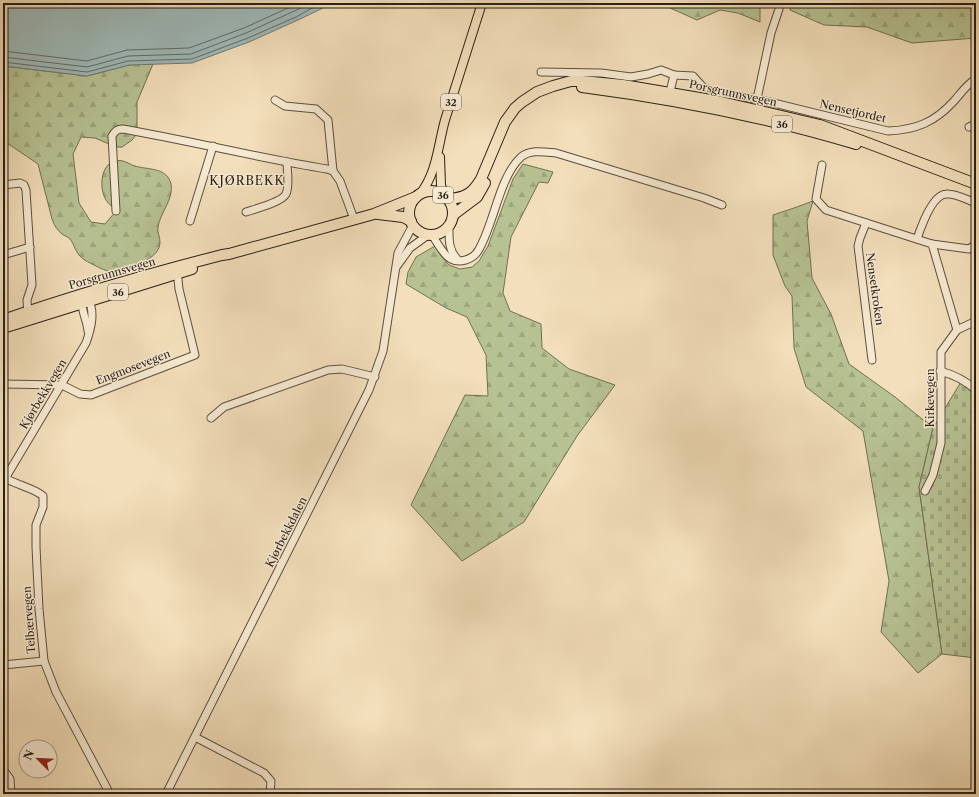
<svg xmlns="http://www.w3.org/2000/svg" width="979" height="797" font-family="'Libre Caslon Text',serif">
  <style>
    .forest { fill: url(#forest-firs); stroke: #707054 }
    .cemetery { fill: url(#cemetery-stones); stroke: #707054 }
    .water { fill: #9fbaba; stroke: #707c78 }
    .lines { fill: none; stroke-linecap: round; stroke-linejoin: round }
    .shore { stroke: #646c68; stroke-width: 1 }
    .minor-casing { stroke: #5c4f3e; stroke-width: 9 }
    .major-casing { stroke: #291f15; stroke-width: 10 }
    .highway-casing { stroke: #291f15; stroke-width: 12 }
    .minor { stroke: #f7ead3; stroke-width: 7 }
    .major { stroke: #f3dfbb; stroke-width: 8 }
    .highway { stroke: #f3dfbb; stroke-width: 10 }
    .labels { text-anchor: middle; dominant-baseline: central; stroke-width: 3; stroke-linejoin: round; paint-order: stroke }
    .shield { fill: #f7ead3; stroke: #675c4e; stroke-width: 1 }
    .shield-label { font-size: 10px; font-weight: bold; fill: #291f15 }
    .street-label { font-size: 11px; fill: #291f15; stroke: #f7ead3 }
    .neighbourhood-label { font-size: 12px; letter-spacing: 1px; fill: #291f15; stroke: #f7ead3 }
  </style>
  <defs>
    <pattern id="forest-firs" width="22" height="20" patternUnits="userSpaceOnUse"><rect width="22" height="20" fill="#b7c293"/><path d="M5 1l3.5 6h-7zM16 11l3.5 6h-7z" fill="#9da67e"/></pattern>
    <pattern id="cemetery-stones" width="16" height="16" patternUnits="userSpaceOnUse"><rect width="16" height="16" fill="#b7c293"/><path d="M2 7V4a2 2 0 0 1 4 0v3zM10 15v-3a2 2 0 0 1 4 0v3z" fill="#9da67e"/></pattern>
  </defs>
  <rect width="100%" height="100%" fill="#f3dfbb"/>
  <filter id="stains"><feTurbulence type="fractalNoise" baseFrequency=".005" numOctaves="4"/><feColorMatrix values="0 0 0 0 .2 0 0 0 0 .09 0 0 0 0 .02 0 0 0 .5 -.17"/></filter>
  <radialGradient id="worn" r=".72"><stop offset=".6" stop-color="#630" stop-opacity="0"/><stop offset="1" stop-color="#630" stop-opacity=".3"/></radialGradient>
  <!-- forest -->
  <g class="forest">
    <polygon points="632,3 760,3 760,22 738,13 720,10 697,20 668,7"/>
    <polygon points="791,3 976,3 976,38 912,43 867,27 824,25 790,10"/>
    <path d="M 153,64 L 137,102 L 137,129 L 136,135 L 132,140 L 122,147 L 116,147 L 95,138 L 81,137 L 73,154 L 79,203 L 91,222 L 105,224 L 117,210 C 113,207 109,205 106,200 C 99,189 100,165 115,161 C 124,159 128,164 135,166 C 148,170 167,167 171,184 C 174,199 160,213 158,227 C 157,232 160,237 160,242 C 160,251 153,256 146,261 C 128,274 117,277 96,266 C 91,263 84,261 80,256 C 75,251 73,242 70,239 C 67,236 64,236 62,234 C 57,230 54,225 52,219 L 38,164 L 7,143 L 3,144 L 3,66 L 87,76 L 129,65 Z"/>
    <polygon points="523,164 553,172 548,183 539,182 511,237 503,293 510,311 541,324 542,348 569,369 615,385 577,436 524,522 462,561 411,505 465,395 488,396 486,355 467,317 446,308 406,284 408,272 416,257 435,246 442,257 449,265 460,269 472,267 479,261 488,246 513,179"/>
    <polygon points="813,201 807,221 812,278 831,314 849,364 895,397 933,428 919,487 942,654 918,673 881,632 889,581 863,431 806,387 794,348 792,296 785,286 773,255 773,215 794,208"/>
  </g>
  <!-- cemetery -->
  <polygon class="cemetery" points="961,382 976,396 976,658 942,654 919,487 933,428"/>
  <!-- water -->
  <polygon class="water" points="3,3 326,3 323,8 298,20 249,42 192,63 129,65 87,76 3,66"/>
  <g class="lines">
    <!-- shore -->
    <g class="shore">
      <polyline points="3,51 87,61 127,50 189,48 244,28 299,3"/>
      <polyline points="3,57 87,67 128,56 191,54 246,33 312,3"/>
      <polyline points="3,62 87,72 128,61 192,59 248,38 296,17 321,3"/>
    </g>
    <!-- minor casing -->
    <g class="minor-casing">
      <g id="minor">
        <path d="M 541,72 L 601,73 L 631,77 L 648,74 L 661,70 L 674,75 L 693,76 L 703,87 L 714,92 L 757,99 L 888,131 C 916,130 935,122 954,101 C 961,93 967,84 976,79"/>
        <polyline points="669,96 674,75"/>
        <polyline points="757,99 771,33 779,9 780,3"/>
        <polyline points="275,100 285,106 316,109 328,120 333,171"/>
        <polyline points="969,127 976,124"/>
        <polyline points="822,165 816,199 826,210 932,244 957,330"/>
        <polyline points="3,185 20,183 24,185 26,190 32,285 27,300 28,315"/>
        <path d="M 116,211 L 112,136 C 115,131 117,129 123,129 C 191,141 259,158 327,169 L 333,171 L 340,181 L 354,219"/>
        <path d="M 246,212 C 255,209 282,202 286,194 C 290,185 287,172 287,162"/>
        <polyline points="190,221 213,146"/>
        <polyline points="866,223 860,238 858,246 872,360"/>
        <path d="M 449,225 C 449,239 448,250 458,260"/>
        <path d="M 432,235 C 437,242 443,255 451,259 C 460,264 473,259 478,251 C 494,225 499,177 521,157 C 530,149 545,152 556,153 L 704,198 L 722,205"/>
        <path d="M 917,239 C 921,227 932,195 946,194 C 956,193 967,200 976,203"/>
        <polyline points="932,244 969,249 976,244"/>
        <polyline points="3,255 30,247"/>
        <polyline points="397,266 410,248 428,235"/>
        <path d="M 82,300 C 81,311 87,320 88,331"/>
        <path d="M 940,371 C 955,375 965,380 976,390"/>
        <polyline points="3,384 62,385 80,394 91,395 195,355 179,289 178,279"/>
        <polyline points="211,418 224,407 328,370 342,369 375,377"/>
        <path d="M 3,477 C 14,484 36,489 43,496 L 43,507 L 36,525 L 36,547 L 39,609 L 44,661 L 56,692 L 110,794"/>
        <path d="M 3,482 L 86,343 C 91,329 96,311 87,297"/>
        <polyline points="925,491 933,475 941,443 941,352 957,330 976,321"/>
        <polyline points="3,665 44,661"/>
        <polyline points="195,737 264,773 271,781 270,794"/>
        <polyline points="3,769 10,779 11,794"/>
        <polyline points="166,794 369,390 383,351 398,253 413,225"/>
      </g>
    </g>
    <!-- major casing -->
    <g class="major-casing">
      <g id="major">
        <polyline points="440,157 441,185 444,195"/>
        <path d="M 420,194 C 437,173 438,145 445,120 C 457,81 470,42 482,3"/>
      </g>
    </g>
    <!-- highway casing -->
    <g class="highway-casing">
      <g id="highway">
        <path d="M 582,87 C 674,99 766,117 856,144"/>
        <circle cx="431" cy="213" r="22"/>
        <path d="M 448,199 C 465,198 472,194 481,179 L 505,122 L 515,108 L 522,102 L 537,92 L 553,86 L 571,81 L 582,81 L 623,85 L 717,101 L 820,125 L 976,184"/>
        <polyline points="378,214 403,217 411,221"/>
        <polyline points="453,215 477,197 485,183"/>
        <path d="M 3,320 C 75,295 148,274 222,255 L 229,254 L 374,214 L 416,197"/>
        <polyline points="3,328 192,269"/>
      </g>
    </g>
    <!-- minor -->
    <use href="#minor" class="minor"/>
    <!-- major -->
    <use href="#major" class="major"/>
    <!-- highway -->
    <use href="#highway" class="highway"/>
  </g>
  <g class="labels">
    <!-- shield labels -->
    <g class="shield">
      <rect x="441" y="94" width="20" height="16" rx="3"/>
      <rect x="772" y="116" width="20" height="16" rx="3"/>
      <rect x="433" y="187" width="20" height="16" rx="3"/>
      <rect x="108" y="284" width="20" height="16" rx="3"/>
    </g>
    <g class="shield-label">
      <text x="451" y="102">32</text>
      <text x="782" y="124">36</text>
      <text x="443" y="195">36</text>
      <text x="118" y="292">36</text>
    </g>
    <!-- street labels -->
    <g class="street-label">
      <text transform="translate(733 93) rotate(12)">Porsgrunnsvegen</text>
      <text transform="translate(853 111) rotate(13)">Nensetjordet</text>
      <text transform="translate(112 273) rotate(-16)">Porsgrunnsvegen</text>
      <text transform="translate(875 289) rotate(82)">Nensetkroken</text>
      <text transform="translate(133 367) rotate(-21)">Engmosevegen</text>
      <text transform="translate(43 394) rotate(-59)">Kjørbekkvegen</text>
      <text transform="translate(930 398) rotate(-90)">Kirkevegen</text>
      <text transform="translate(286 532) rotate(-63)">Kjørbekkdalen</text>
      <text transform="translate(29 620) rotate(-94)">Telbærvegen</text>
    </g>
    <!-- neighbourhood labels -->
    <g class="neighbourhood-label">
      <text x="247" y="180">KJØRBEKK</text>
    </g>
  </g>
  <!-- margin -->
  <rect width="979" height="797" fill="none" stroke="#f3dfbb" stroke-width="16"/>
  <rect x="4" y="4" width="971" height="789" fill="none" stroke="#291f15" stroke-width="2"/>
  <rect x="8" y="8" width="963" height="781" fill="none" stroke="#291f15"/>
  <!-- north arrow -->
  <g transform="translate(38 759) rotate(294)"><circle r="19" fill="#f7ead3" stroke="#a59987"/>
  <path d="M0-3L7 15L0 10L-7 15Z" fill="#8f2418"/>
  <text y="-6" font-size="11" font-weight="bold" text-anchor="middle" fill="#291f15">N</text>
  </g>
  <rect width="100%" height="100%" filter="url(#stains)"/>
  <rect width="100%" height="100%" fill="url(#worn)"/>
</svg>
